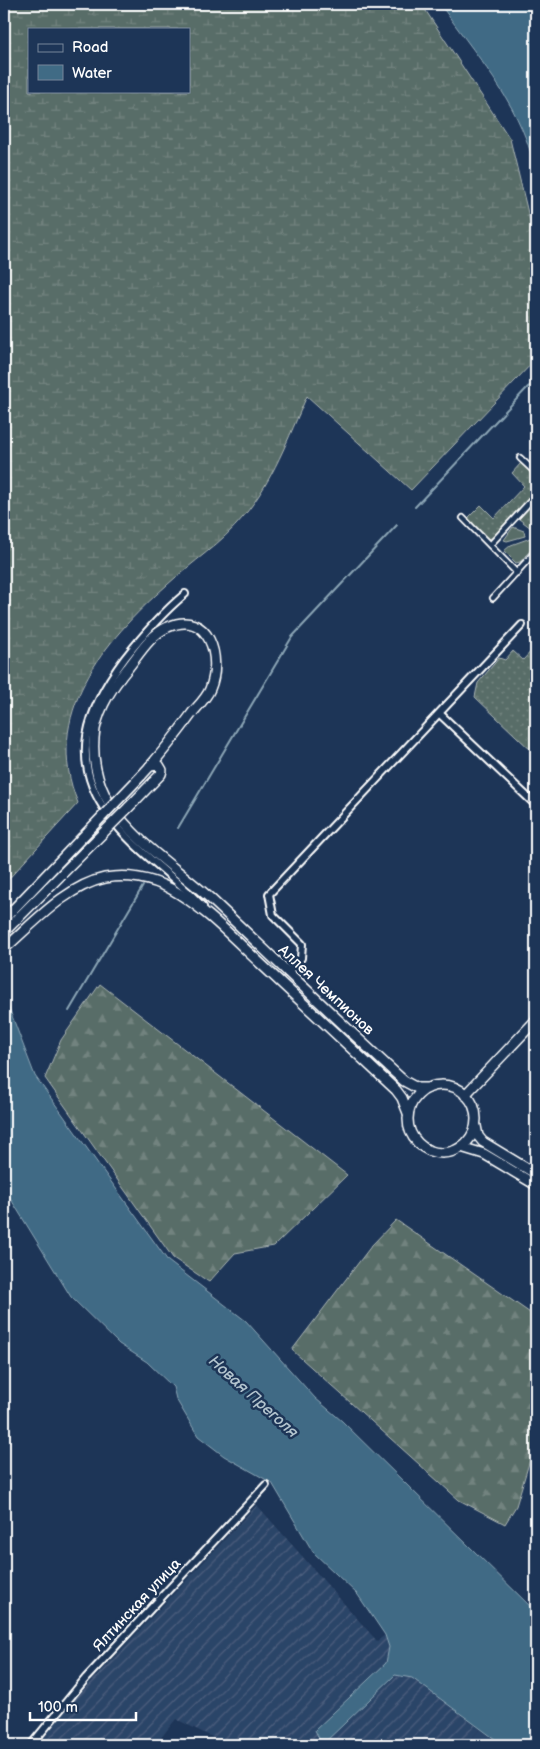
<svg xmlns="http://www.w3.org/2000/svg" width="540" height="1749" font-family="'Balsamiq Sans',sans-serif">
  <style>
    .built { fill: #2c4467 }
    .industrial { fill: url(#industrial-furrows) }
    .grass { fill: url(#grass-dots); stroke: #acb6b4 }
    .forest { fill: url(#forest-firs); stroke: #acb6b4 }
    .wetland { fill: url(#wetland-marsh); stroke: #acb6b4; fill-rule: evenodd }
    .garden { fill: #596d68; stroke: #acb6b4 }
    .water { fill: #406b85; stroke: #8ca6b6 }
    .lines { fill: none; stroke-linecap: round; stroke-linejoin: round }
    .stream { stroke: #8ca6b6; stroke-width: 2 }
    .pedestrian-casing { stroke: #fff; stroke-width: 8 }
    .minor-casing { stroke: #fff; stroke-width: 10 }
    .secondary-casing { stroke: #fff; stroke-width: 12 }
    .pedestrian { stroke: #1d3557; stroke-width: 4.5 }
    .minor { stroke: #1d3557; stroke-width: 6 }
    .secondary { stroke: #1d3557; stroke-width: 9 }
    .secondary-bridge-casing { stroke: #fff; stroke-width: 12; stroke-linecap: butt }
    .secondary-bridge { stroke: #1d3557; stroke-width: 9 }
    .labels { text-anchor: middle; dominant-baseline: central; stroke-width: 5; stroke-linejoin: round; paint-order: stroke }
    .street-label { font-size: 15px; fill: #fff; stroke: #1d3557 }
    .water-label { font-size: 16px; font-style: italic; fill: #b3c4ce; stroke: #1d3557 }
  </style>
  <defs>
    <pattern id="industrial-furrows" width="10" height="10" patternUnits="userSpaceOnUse" patternTransform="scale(1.25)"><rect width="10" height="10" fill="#2c4467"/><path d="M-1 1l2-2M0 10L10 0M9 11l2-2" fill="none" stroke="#4c607e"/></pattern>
    <pattern id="grass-dots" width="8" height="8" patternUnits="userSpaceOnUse" patternTransform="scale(1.25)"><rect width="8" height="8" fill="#596d68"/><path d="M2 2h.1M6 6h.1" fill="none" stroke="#72837f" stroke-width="1.8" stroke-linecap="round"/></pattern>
    <pattern id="forest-firs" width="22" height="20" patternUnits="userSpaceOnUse" patternTransform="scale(1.25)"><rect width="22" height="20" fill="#596d68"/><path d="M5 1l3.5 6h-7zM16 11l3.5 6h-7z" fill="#72837f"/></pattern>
    <pattern id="wetland-marsh" width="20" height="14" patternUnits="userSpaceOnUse" patternTransform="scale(1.25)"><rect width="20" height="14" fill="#596d68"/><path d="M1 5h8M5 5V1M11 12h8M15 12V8" fill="none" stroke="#72837f"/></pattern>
  </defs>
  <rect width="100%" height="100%" fill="#1d3557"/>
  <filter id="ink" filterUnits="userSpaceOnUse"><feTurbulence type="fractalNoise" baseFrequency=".02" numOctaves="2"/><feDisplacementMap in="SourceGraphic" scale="10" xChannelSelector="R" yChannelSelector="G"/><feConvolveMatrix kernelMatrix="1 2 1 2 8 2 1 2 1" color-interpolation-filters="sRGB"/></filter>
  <g filter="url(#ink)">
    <!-- built -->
    <polygon class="built" points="480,1729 503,1745 466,1745"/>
    <!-- industrial -->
    <polygon class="industrial" points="257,1505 377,1641 385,1635 412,1678 480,1729 466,1745 228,1745 176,1719 155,1745 40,1745 62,1713"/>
    <!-- grass -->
    <g class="grass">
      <polygon points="521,463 536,477 536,491 492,538 486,539 469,521 469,517 481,505 494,518 524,486 512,473"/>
      <polygon points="536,501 536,528 531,528 519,519"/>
      <polygon points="536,646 536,755 475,697 478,683 499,658 505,660 513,651 523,660"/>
    </g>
    <!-- forest -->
    <g class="forest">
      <polygon points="100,984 347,1175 274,1246 235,1253 209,1282 173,1258 45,1078 61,1040"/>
      <polygon points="396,1220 536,1317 536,1440 516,1506 505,1524 459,1500 292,1350 372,1245"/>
    </g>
    <!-- wetland -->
    <path class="wetland" d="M 4,4 L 419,4 L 424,8 L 510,139 L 536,246 L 536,359 L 411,490 L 307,396 C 288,438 273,481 243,517 C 222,543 192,562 167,585 C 104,641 41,715 78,803 L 4,884 ZM 29,29 L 189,29 L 189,91 L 29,91 Z"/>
    <!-- garden -->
    <g class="garden">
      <polygon points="513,527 524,531 525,536 507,541 504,540"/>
      <polygon points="536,536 536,544 520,562 516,563 504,551 511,545"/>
    </g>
    <!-- water -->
    <g class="water">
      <path d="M 437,4 L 536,4 L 536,174 C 524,110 482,63 445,11 Z"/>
      <polygon points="4,995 35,1076 168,1261 246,1321 315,1398 342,1421 536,1612 536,1745 503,1745 412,1678 395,1675 322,1745 315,1730 386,1663 389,1647 385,1635 358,1595 313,1552 272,1483 224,1456 198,1436 176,1399 173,1387 147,1362 119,1344 71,1297 4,1188"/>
    </g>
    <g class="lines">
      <!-- stream -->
      <g class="stream">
        <polyline points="415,507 528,387 536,383"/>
        <polyline points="178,828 292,637 397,525"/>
        <polyline points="69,1011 143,886"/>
      </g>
      <!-- pedestrian casing -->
      <g class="pedestrian-casing">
        <g id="pedestrian">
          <polyline points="520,458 536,473"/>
          <polyline points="463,518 517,573"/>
          <polyline points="490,545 536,495"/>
          <polyline points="493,598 536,551"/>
        </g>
      </g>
      <!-- minor casing -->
      <g class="minor-casing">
        <g id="minor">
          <path d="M 185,594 C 162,613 143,635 125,658 C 87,709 67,760 110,817 C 135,851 174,875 203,907"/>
          <polyline points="440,714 536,805"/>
          <polyline points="287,973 301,958 302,944 273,915 269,894 522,625"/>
          <polyline points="31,1745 86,1678 266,1485"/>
        </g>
      </g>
      <!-- secondary casing -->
      <g class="secondary-casing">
        <g id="secondary">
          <path d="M 141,776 C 160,756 177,734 193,712 C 199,705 207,697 210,689 C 223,658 209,609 168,627 C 151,634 139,654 128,668 C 113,686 100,705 95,729 C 91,755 96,782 110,804 C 135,843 178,869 212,900 C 276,960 339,1022 404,1081 L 417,1088 L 428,1088"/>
          <polyline points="128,808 161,774 162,770 159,765 150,766"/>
          <path d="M 4,949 C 33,924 66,886 105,878 C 127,874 151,878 171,889 C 204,907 233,938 261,964 C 306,1006 351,1048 396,1090 L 402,1098 L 408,1113"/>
          <circle cx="442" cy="1119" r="34"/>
          <polyline points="465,1095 536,1020"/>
          <polyline points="476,1126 478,1136 483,1142 536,1174"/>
          <polyline points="461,1147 484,1154 536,1185"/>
        </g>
      </g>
      <!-- pedestrian -->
      <use href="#pedestrian" class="pedestrian"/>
      <!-- minor -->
      <use href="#minor" class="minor"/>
      <!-- secondary -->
      <use href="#secondary" class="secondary"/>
      <!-- secondary-bridge casing -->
      <g class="secondary-bridge-casing">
        <g id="secondary-bridge">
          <polyline points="4,919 141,776"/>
          <polyline points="4,932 128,808"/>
        </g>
      </g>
      <!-- secondary-bridge -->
      <use href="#secondary-bridge" class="secondary-bridge"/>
    </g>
  </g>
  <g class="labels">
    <!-- street labels -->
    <g class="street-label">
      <text transform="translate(326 990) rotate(43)">Аллея Чемпионов</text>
      <text transform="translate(137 1605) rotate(-47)">Ялтинская улица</text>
    </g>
    <!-- water labels -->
    <g class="water-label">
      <text transform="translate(253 1397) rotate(42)">Новая Преголя</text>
    </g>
  </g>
  <!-- margin -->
  <rect width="540" height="1749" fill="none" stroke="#1d3557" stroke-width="20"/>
  <rect x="10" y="10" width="520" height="1729" fill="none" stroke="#fff" stroke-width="2" filter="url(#ink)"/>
  <!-- legend -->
  <rect x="28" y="28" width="162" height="65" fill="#1d3557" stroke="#77869a"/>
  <rect x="38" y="44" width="25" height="8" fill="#1d3557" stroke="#77869a"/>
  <text x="72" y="52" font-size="15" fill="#ffffff">Road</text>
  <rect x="38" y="65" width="25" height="15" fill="#406b85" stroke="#77869a"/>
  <text x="72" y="78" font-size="15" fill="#ffffff">Water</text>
  <!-- scale -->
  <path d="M30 1712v8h106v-8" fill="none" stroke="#ffffff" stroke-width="2.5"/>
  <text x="38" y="1712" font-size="15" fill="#ffffff" stroke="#1d3557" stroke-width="4" paint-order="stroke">100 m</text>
</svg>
